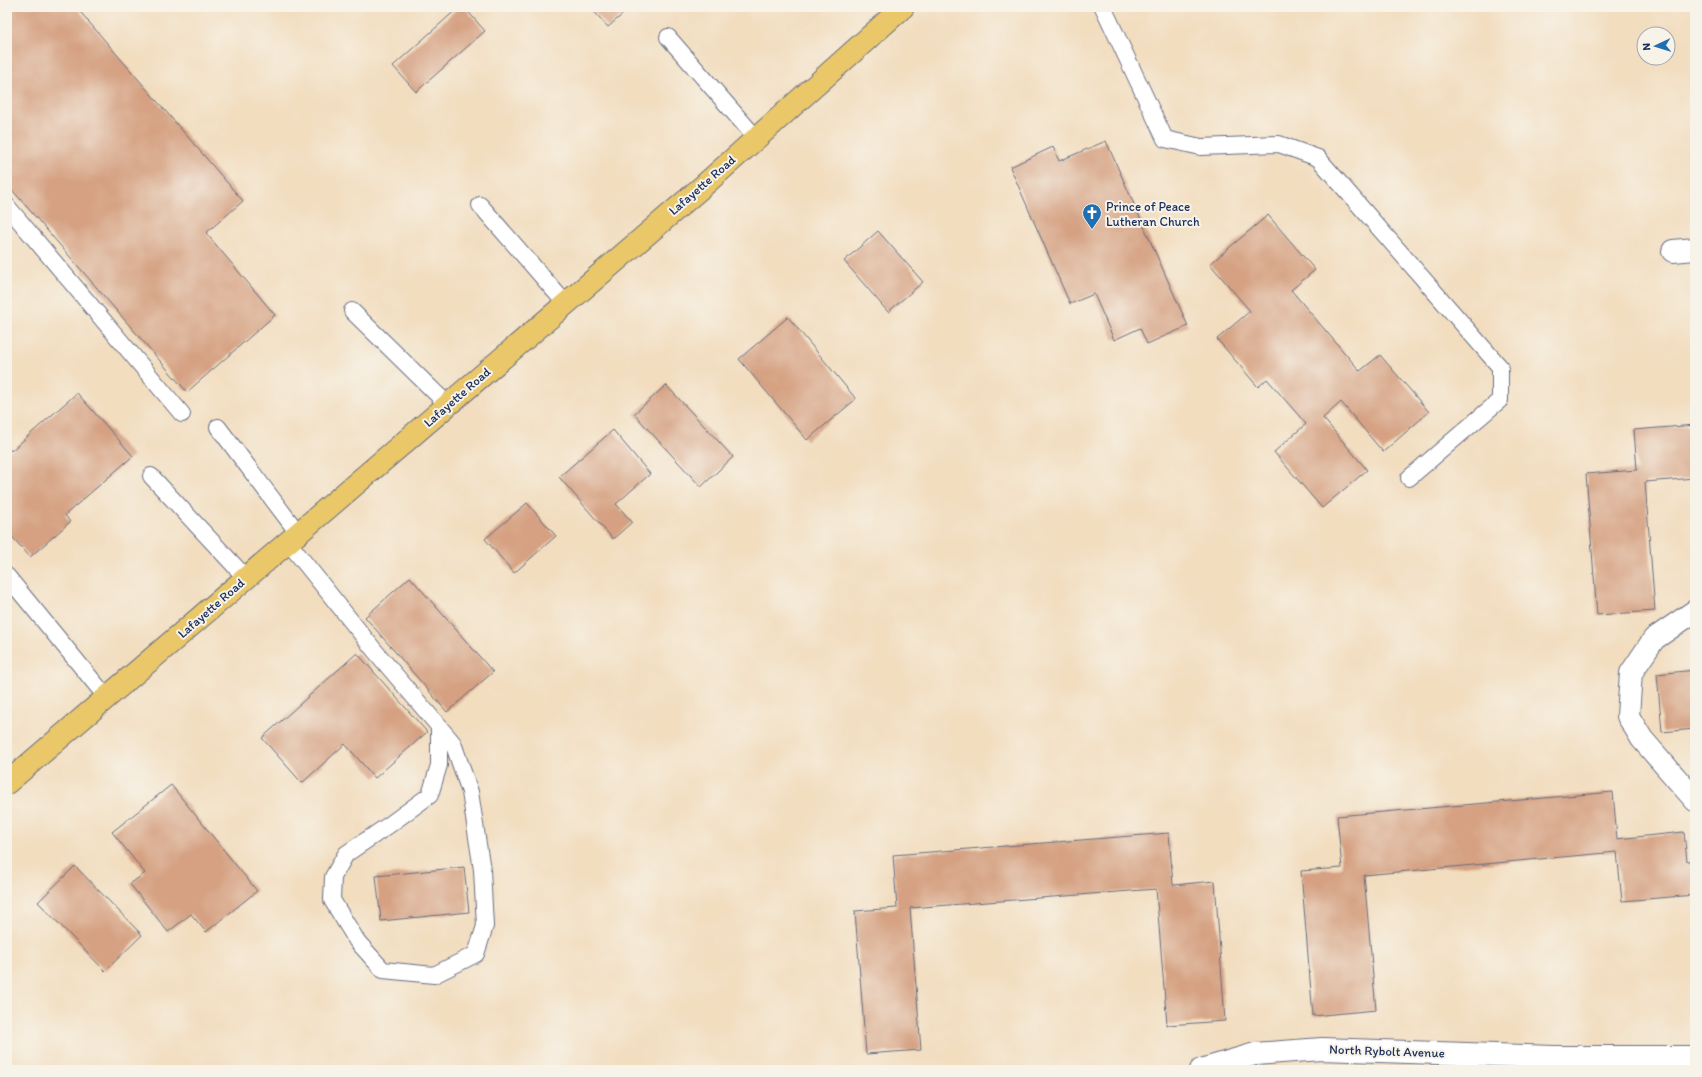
<svg xmlns="http://www.w3.org/2000/svg" width="1702" height="1077" font-family="Itim,sans-serif">
  <style>
    .building { fill: #d5a182 }
    .lines { fill: none; stroke-linecap: round; stroke-linejoin: round }
    .service-casing { stroke: #666c80; stroke-width: 18 }
    .minor-casing { stroke: #666c80; stroke-width: 24 }
    .primary-casing { stroke: #666c80; stroke-width: 24 }
    .service { stroke: #fff; stroke-width: 16 }
    .minor { stroke: #fff; stroke-width: 22 }
    .primary { stroke: #eac769; stroke-width: 22 }
    .labels { text-anchor: middle; dominant-baseline: central; stroke-width: 4; stroke-linejoin: round; paint-order: stroke }
    .street-label { font-size: 13px; fill: #1b2f5e; stroke: #f7f3e8 }
    .poi-label { font-size: 13px; fill: #1b2f5e; stroke: #f7f3e8; text-anchor: start }
  </style>
  <rect width="100%" height="100%" fill="#f7f3e8"/>
  <filter id="ink" filterUnits="userSpaceOnUse"><feTurbulence type="fractalNoise" baseFrequency=".025" numOctaves="2"/><feDisplacementMap in="SourceGraphic" scale="8" xChannelSelector="R" yChannelSelector="G"/><feConvolveMatrix kernelMatrix="1 2 1 2 8 2 1 2 1" color-interpolation-filters="sRGB"/></filter>
  <filter id="wash" filterUnits="userSpaceOnUse"><feTurbulence type="fractalNoise" baseFrequency=".012" numOctaves="4" result="noise"/><feDisplacementMap in="SourceGraphic" scale="16" xChannelSelector="R" yChannelSelector="G"/><feGaussianBlur stdDeviation="0.9" result="paint"/><feColorMatrix in="noise" values="0 0 0 0 0 0 0 0 0 0 0 0 0 0 0 0 0 1.4 0 .05"/><feComposite in="paint" operator="in"/></filter>
  <g filter="url(#wash)">
    <rect width="100%" height="100%" fill="#f2ddbf"/>
    <g id="blocks">
      <!-- building -->
      <g class="building">
        <polygon points="7,7 76,7 243,201 206,233 275,315 187,392 7,184"/>
        <polygon points="459,7 464,7 485,31 416,92 393,66"/>
        <polygon points="590,7 631,7 608,27"/>
        <polygon points="1106,141 1188,326 1147,344 1140,328 1114,340 1094,294 1070,304 1010,167 1053,147 1059,161"/>
        <polygon points="1268,215 1315,270 1291,290 1360,371 1380,355 1429,412 1383,452 1341,402 1323,418 1367,470 1322,508 1274,452 1306,424 1267,379 1258,387 1217,339 1250,311 1210,264"/>
        <polygon points="878,231 923,282 888,312 844,261"/>
        <polygon points="788,317 856,399 807,440 739,359"/>
        <polygon points="666,385 733,457 701,487 634,414"/>
        <polygon points="77,393 133,456 65,515 70,522 30,557 7,531 7,446 11,451"/>
        <polygon points="1695,425 1695,478 1645,482 1655,611 1597,615 1586,474 1637,470 1634,430"/>
        <polygon points="613,430 650,474 616,504 632,522 613,539 559,477"/>
        <polygon points="527,503 556,536 514,573 485,539"/>
        <polygon points="410,577 493,672 447,712 365,617"/>
        <polygon points="357,653 427,732 375,778 345,744 302,783 262,738"/>
        <polygon points="1695,670 1695,729 1662,732 1657,674"/>
        <polygon points="171,785 257,891 206,932 191,914 168,932 130,884 145,873 112,832"/>
        <polygon points="1613,792 1617,839 1684,832 1687,861 1695,861 1695,895 1622,901 1617,852 1364,875 1376,1010 1313,1016 1301,871 1342,868 1337,816"/>
        <polygon points="1169,833 1173,885 1215,881 1225,1021 1167,1025 1156,889 910,908 921,1050 866,1054 855,911 897,908 893,855"/>
        <polygon points="75,866 142,935 105,971 38,902"/>
        <polygon points="464,867 469,912 381,921 376,876"/>
      </g>
    </g>
  </g>
  <g filter="url(#ink)">
    <use href="#blocks" fill-opacity="0" stroke="#666c80" stroke-width="1"/>
    <g class="lines">
      <!-- service casing -->
      <g class="service-casing">
        <g id="service">
          <polyline points="1103,7 1165,139 1201,147 1279,144 1318,158 1500,367 1500,400 1409,478"/>
          <polyline points="668,37 756,138"/>
          <polyline points="480,205 565,303"/>
          <polyline points="7,206 182,414"/>
          <polyline points="352,311 448,405"/>
          <polyline points="218,427 298,533"/>
          <polyline points="151,476 246,578"/>
          <polyline points="288,542 375,651 453,743 470,792 482,870 485,926 476,954 434,975 383,970 357,941 332,900 333,877 346,854 389,825 430,795 439,765 439,727"/>
          <polyline points="7,576 107,698"/>
        </g>
      </g>
      <!-- minor casing -->
      <g class="minor-casing">
        <g id="minor">
          <polyline points="1673,251 1695,249"/>
          <polyline points="1695,611 1654,639 1631,673 1628,716 1642,739 1695,800"/>
          <polyline points="1201,1070 1255,1054 1322,1049 1554,1057 1695,1057"/>
        </g>
      </g>
      <!-- primary casing -->
      <g class="primary-casing">
        <polyline id="primary" points="7,783 702,187 903,7"/>
      </g>
      <!-- service -->
      <use href="#service" class="service"/>
      <!-- minor -->
      <use href="#minor" class="minor"/>
      <!-- primary -->
      <use href="#primary" class="primary"/>
    </g>
  </g>
  <!-- icons -->
  <defs>
    <g id="church-pin" transform="scale(1)"><path d="M0 17L-7.5 6A9.5 9.5 0 1 1 7.5 6Z" fill="#1f6fb2" stroke="#f7f3e8"/><path d="M-1.2-6h2.4v3.5h3.3v2.4h-3.3V6h-2.4V-.1h-3.3v-2.4h3.3Z" fill="#fff"/></g>
  </defs>
  <g fill-rule="evenodd">
    <use href="#church-pin" x="1092" y="213"/>
  </g>
  <g class="labels">
    <!-- street labels -->
    <g class="street-label">
      <text transform="translate(702 185) rotate(-41)">Lafayette Road</text>
      <text transform="translate(457 397) rotate(-41)">Lafayette Road</text>
      <text transform="translate(211 608) rotate(-41)">Lafayette Road</text>
      <text transform="translate(1387 1051) rotate(2)">North Rybolt Avenue</text>
    </g>
    <!-- poi labels -->
    <g class="poi-label">
      <text x="1106" y="206">Prince of Peace<tspan x="1106" dy="15">Lutheran Church</tspan></text>
    </g>
  </g>
  <!-- margin -->
  <rect width="1702" height="1077" fill="none" stroke="#f7f3e8" stroke-width="24"/>
  <!-- north arrow -->
  <g transform="translate(1656 46) rotate(266)"><circle r="19" fill="#f7f3e8" stroke="#9fa5b1"/>
  <path d="M0-3L7 15L0 10L-7 15Z" fill="#1f6fb2"/>
  <text y="-6" font-size="11" font-weight="bold" text-anchor="middle" fill="#1b2f5e">N</text>
  </g>
</svg>
